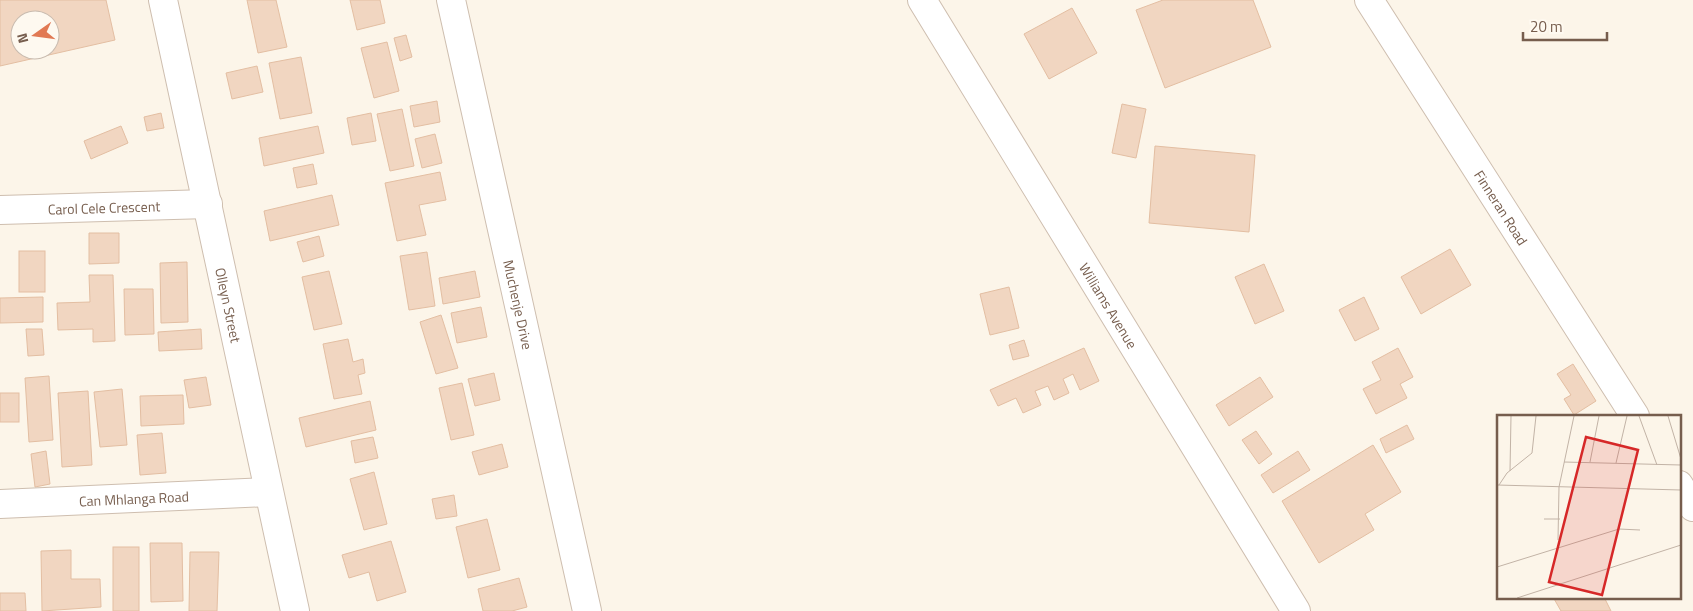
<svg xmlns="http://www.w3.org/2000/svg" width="1693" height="611" font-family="'Titillium Web',sans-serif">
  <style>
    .building { fill: #f1d6c1; stroke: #e3bea2; fill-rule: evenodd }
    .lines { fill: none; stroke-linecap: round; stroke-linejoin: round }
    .street-casing { stroke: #cebeaf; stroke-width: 30 }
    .street { stroke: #fff; stroke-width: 28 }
    .labels { text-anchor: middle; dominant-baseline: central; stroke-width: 4; stroke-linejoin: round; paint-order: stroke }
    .street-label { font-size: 14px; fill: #765d4d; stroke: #fef9f0 }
    .inset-road { fill: none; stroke: #c2b3a6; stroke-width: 1 }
    .view { fill: #d62828; fill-opacity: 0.15; stroke: #d62828; stroke-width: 2.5 }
    .inset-edge { fill: none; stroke: #765d4d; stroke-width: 2.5 }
  </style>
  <rect width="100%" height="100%" fill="#fcf5e9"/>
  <!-- building -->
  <g class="building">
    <path d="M 0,0 L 106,0 L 115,40 L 0,66 ZM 20,20 L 50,20 L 50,50 L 20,50 Z"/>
    <polygon points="247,0 276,0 287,47 258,53"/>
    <polygon points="350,0 380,0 385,23 357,30"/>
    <polygon points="1163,0 1253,0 1271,47 1165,88 1136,10"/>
    <polygon points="1072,8 1097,53 1049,79 1024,34"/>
    <polygon points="406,35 412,57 400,61 394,38"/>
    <polygon points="387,42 399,91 374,98 361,48"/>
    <polygon points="301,57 312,113 280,119 269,63"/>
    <polygon points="257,66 263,92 232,99 226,73"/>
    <polygon points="437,101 440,122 414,127 410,106"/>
    <polygon points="1122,104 1146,109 1136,158 1112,153"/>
    <polygon points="402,109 414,166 390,171 377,114"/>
    <polygon points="161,113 164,128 147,131 144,117"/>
    <polygon points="371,113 376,141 352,145 347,118"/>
    <polygon points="121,126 128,143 91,159 84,141"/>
    <polygon points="318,126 324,153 264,166 259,138"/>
    <polygon points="435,134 442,163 422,168 415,139"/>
    <polygon points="1155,146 1255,155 1249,232 1149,223"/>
    <polygon points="313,164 317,184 297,188 293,168"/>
    <polygon points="440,172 446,200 419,205 426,235 397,241 385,183"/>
    <polygon points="332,195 339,225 270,241 264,211"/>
    <polygon points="89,233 119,233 119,263 89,264"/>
    <polygon points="319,236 324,256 303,262 297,242"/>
    <polygon points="1450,249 1471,285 1421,314 1401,277"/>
    <rect x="19" y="251" width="26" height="41"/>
    <polygon points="427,252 435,306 409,310 400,256"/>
    <polygon points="187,262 188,322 161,323 160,263"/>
    <polygon points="1264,264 1284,311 1255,324 1235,277"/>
    <polygon points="329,271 342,324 314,330 302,277"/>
    <polygon points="475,271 480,297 443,304 439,278"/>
    <polygon points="89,275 113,275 115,341 93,342 93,329 58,330 57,303 90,302"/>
    <polygon points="1009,287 1019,328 990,335 980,294"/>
    <polygon points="124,289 153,289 154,334 125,335"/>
    <polygon points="43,297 43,322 0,323 0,298"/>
    <polygon points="1364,297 1379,329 1355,341 1339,310"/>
    <polygon points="481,307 487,337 457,343 451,313"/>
    <polygon points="441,315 458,368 436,374 420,322"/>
    <polygon points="26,329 42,329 44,355 28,356"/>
    <polygon points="201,329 202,349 159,351 158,332"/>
    <polygon points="348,339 353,362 363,359 365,373 358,375 362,394 334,399 323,344"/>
    <polygon points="1024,340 1029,356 1013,360 1009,345"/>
    <polygon points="1084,348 1099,381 1080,390 1073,374 1063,379 1069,393 1054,400 1048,386 1035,391 1041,405 1023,413 1016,398 998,406 990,390"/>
    <polygon points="1398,348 1413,377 1400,384 1407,398 1376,414 1363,389 1381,380 1372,362"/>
    <polygon points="1573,364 1596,401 1574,415 1564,399 1571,395 1557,374"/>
    <polygon points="494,373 500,400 475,406 468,379"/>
    <polygon points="49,376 53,440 29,442 25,378"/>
    <polygon points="206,377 211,405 189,408 184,380"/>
    <polygon points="1260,377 1273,397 1229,426 1216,405"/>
    <polygon points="462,383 474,435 451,440 439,388"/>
    <polygon points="122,389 127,445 100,447 94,392"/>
    <polygon points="88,391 92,465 62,467 58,393"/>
    <rect x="0" y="393" width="19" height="29"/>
    <polygon points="183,395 184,424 141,426 140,396"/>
    <polygon points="370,401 376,430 306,447 299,418"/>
    <polygon points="1407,425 1414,439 1386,453 1380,439"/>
    <polygon points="1256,431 1272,454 1259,464 1242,440"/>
    <polygon points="162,433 166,473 140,475 137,435"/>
    <polygon points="373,437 378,458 355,463 351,441"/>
    <polygon points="502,444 508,467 479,475 472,452"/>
    <polygon points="1373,445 1401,492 1365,514 1374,530 1319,563 1282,501"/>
    <polygon points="46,451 50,484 35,487 31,454"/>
    <polygon points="1298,451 1310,470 1273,493 1261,475"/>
    <polygon points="374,472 387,524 364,530 350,479"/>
    <polygon points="454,495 457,516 436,519 432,499"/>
    <polygon points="487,519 500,570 468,578 456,527"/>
    <polygon points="391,541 406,592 377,601 369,572 349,578 342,555"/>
    <polygon points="150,543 182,543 183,601 151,602"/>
    <rect x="113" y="547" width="26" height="64"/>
    <polygon points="71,550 71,579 100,579 101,607 42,611 41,551"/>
    <polygon points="190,552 219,552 217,611 189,611"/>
    <polygon points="519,578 527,607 512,611 483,611 478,589"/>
    <polygon points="0,593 25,593 26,611 0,611"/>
    <polygon points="1553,597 1604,597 1611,611 1561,611"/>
  </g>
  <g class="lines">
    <!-- street casing -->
    <g class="street-casing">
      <g id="street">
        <path id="s1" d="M 163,0 L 295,611"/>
        <path id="s2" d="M 451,0 L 587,611"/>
        <path id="s3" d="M 922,0 L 1296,611"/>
        <path id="s4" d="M 1369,0 L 1635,416"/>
        <path id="s5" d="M 0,210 L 208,204"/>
        <polyline points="1679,485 1693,507"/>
        <path id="s6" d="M 0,504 L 268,492"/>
      </g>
    </g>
    <!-- street -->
    <use href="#street" class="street"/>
  </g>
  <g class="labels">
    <!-- street labels -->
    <g class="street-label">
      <text stroke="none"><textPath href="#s5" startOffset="104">Carol Cele Crescent</textPath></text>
      <text stroke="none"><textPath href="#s4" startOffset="246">Finneran Road</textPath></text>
      <text stroke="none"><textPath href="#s1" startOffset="312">Olleyn Street</textPath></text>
      <text stroke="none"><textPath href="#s2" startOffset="312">Muchenje Drive</textPath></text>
      <text stroke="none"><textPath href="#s3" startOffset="358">Williams Avenue</textPath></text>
      <text stroke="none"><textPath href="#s6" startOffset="134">Can Mhlanga Road</textPath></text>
    </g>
  </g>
  <!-- overview -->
  <g transform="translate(1497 415)">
    <rect width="184" height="184" fill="#fcf5e9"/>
    <path class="inset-road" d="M 142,1 L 160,50M 171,1 L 184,44M 67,47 L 184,50M 93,47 L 102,1M 119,48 L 130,1M 13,56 L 14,1M 0,70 L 184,75M 2,70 L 10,58 L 35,38 L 39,1M 47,104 L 63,104M 61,125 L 62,72 L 77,1M 0,152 L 122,114 L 143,115M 20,183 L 184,130"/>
    <path class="view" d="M 89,22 L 141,35 L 105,180 L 52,167 Z"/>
    <rect width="184" height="184" class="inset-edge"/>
  </g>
  <!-- north arrow -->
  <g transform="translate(35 35) rotate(256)"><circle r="24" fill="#fef9f0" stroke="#c8bbaf"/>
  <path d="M0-4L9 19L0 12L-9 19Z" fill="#e17953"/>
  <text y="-8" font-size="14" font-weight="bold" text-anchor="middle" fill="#765d4d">N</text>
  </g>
  <!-- scale -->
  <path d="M1523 32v8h84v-8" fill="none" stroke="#765d4d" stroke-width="2.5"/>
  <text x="1530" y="32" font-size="15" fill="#765d4d" stroke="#fef9f0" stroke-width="4" paint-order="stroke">20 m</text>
</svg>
